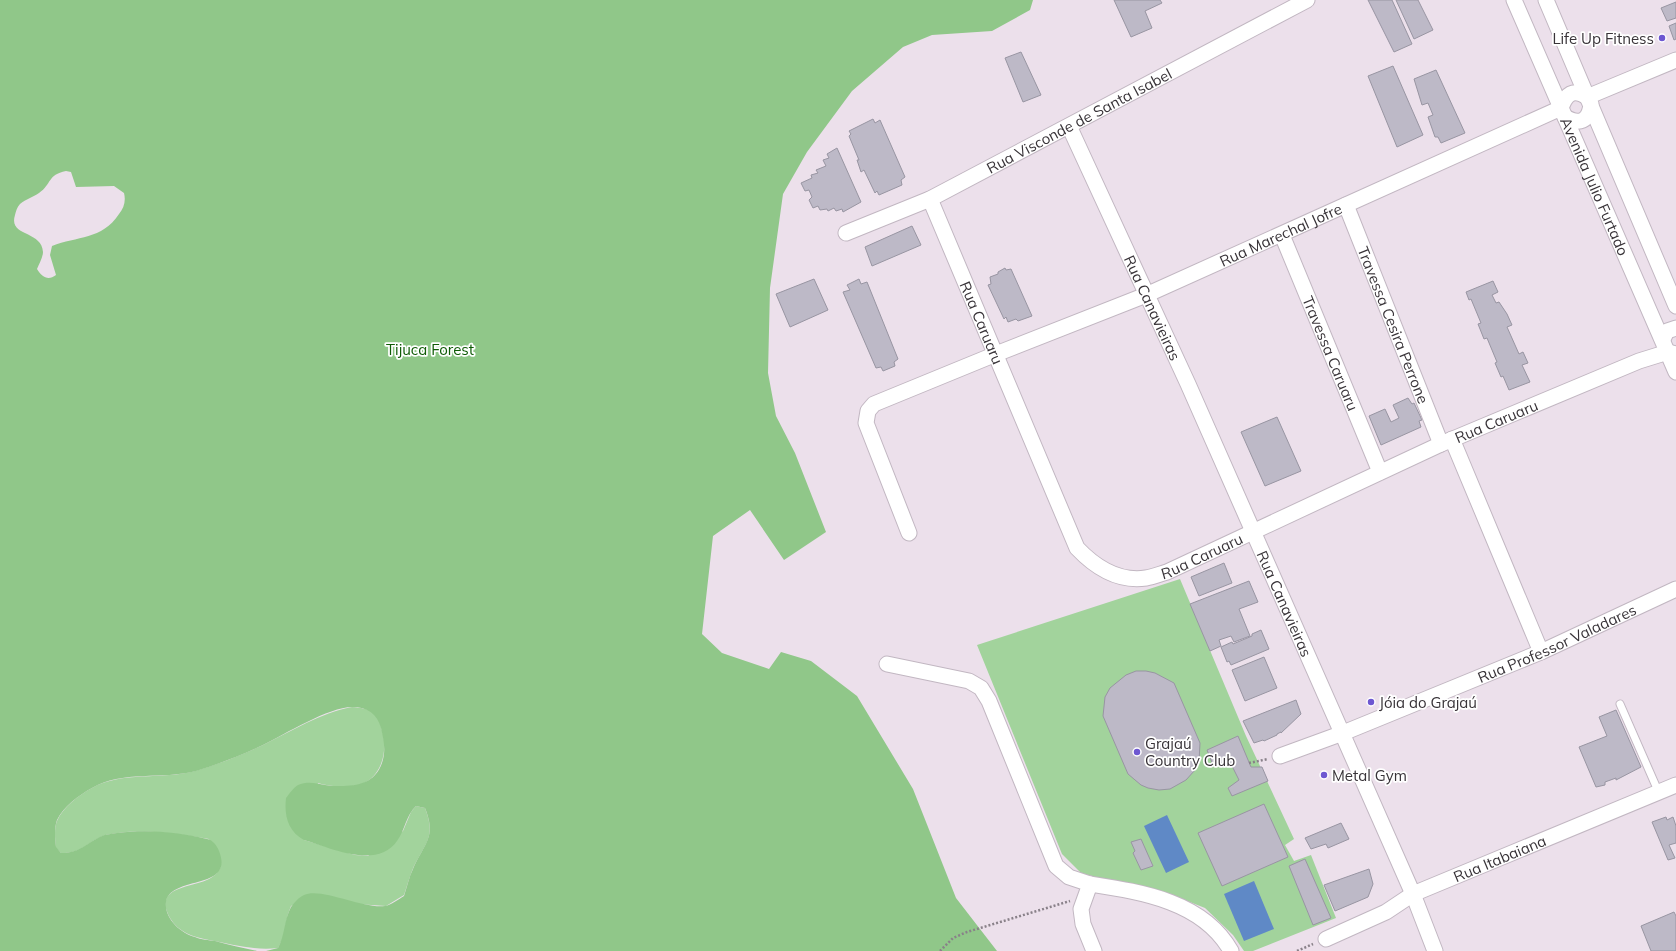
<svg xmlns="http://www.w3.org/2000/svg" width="1676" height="951" font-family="Mulish,sans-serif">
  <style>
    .green { fill: #a2d39c }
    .forest { fill: #90c789; fill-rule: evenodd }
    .water { fill: #5f89c6 }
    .building { fill: #bdb9c7; stroke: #9895a2 }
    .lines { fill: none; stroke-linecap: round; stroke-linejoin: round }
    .lane-casing { stroke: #c2b7c2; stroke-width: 9 }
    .street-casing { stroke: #c2b7c2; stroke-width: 17 }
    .path { stroke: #898189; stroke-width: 2.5; stroke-dasharray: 2 2; stroke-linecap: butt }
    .lane { stroke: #fff; stroke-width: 7 }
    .street { stroke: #fff; stroke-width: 15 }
    .poi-dot { fill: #6d57d1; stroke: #fff; stroke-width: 1.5 }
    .labels { text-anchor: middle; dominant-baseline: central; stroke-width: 3.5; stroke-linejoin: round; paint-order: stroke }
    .poi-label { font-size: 15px; fill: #383338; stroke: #fff; text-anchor: start }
    .street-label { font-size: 15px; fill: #383338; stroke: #fff }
    .park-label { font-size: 15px; fill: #0e5b05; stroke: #fff }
  </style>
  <rect width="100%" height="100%" fill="#ece0eb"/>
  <!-- green -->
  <g class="green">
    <polygon points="1180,579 1246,736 1294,839 1285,845 1294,861 1311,855 1336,918 1253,951 1244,951 1233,935 1205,908 1162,891 1117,884 1081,873 1062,854 977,645"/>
    <path d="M 352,707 C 360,708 369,708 375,714 C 380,719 381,728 383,734 C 387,751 382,773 366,782 C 353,789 331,787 318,783 L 304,840 L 355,855 L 368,856 L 403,831 L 411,812 L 416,806 L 425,808 C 436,837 426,842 414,866 C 410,875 407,886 404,895 L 386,906 L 357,904 L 316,894 L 291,906 L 288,914 L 283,938 L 278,948 C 254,951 232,944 209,940 C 193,937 178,932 170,918 C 152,886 192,888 209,879 C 215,876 218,872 221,866 L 209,839 C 179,834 149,829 118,833 C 113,834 107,834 103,836 C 85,843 84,853 61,853 L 56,848 C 55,839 54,828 57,821 C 63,807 79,795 92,788 C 121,771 163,780 195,771 C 219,764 241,755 263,745 C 292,731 320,713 352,707 Z"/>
  </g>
  <!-- forest -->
  <path class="forest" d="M 0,0 L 1033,0 L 1030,10 L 992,31 L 932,35 L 903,47 L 852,91 L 807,152 L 783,194 L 770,288 L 768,373 L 776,416 L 795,453 L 826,532 L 784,560 L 750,510 L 713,536 L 702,634 L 722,653 L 769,669 L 781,652 L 811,661 L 857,696 L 913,789 L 956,898 L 997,951 L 266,951 L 278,948 C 285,935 284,920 291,907 C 294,903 299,897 304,895 C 321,887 363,909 385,906 C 391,905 399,899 404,896 C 407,887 409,877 413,869 C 424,843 437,838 425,808 L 416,806 C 406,815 405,830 397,841 C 377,870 331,848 304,840 C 288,831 284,816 286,798 C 289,794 293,788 298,785 C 307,781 316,783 325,785 C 330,786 335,786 340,786 C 358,786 375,783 382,763 C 386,751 384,741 381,728 C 377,714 368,707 352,707 C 329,707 285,734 263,745 C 242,755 219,764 196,771 C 162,780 122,770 92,788 C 79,795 63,807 57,820 C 54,828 55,839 56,847 L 61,853 C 81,853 86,843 102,836 C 106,834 112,834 117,833 C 146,829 179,832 207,839 C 213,840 217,846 219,851 C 235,891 171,875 166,902 C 164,918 180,933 195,937 C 201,940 209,940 215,941 C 229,945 243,948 257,951 L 0,951 ZM 66,171 L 71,172 L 76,187 L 114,186 L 124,193 C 126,201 124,208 119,214 C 102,240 77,236 52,246 L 50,255 L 56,275 C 48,281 42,277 37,269 C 39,264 43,257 43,252 C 42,230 8,237 15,215 C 16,211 17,207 20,204 C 26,199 33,197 39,193 C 52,184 47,175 66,171 Z"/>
  <!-- water -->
  <g class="water">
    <polygon points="1167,815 1189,862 1166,873 1144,826"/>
    <polygon points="1254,881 1274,929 1244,941 1224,894"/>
  </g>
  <!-- building -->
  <g class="building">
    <polygon points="1114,0 1160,0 1162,3 1145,11 1152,28 1131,37"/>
    <polygon points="1368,0 1392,0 1412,44 1394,52"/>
    <polygon points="1396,0 1418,0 1433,30 1414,39"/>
    <polygon points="1676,2 1676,18 1667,21 1661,8"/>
    <polygon points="1676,23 1676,39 1674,40 1669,26"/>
    <polygon points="1021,52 1041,95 1023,102 1005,58"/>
    <polygon points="1393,66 1423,135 1397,147 1368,76"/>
    <polygon points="1436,70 1465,133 1441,143 1438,137 1435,137 1428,117 1433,115 1428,103 1422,105 1414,79"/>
    <polygon points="873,119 875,123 880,120 905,177 901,180 902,185 879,195 877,191 875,193 864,170 861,172 857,160 859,160 849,136 851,134 849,131"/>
    <polygon points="837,148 861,202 843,212 842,209 836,211 834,208 828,211 827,209 820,210 818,206 813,208 809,200 812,197 809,190 805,191 801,183 812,178 811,175 818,173 816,170 826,166 823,160 829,158 827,154"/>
    <polygon points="912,226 921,245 872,266 865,247"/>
    <polygon points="1005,268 1006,270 1011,269 1032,316 1018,321 1016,319 1008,322 1006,317 1004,319 988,285 991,284 990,277 998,274 998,272"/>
    <polygon points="814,279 828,310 790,327 776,294"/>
    <polygon points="859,279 861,284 867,282 898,359 894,362 895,366 883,371 881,367 876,368 843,292 850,290 847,285"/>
    <polygon points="1493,281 1498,292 1492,295 1496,303 1499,302 1507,314 1512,325 1507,327 1519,354 1523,352 1528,363 1522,365 1530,382 1509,390 1503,376 1501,377 1495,363 1497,362 1487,338 1484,339 1478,324 1481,323 1471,299 1469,300 1466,292"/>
    <polygon points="1408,398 1412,404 1414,403 1422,420 1419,421 1421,427 1381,445 1369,416 1385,409 1391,422 1399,418 1393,405"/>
    <polygon points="1277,417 1301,471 1265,486 1241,432"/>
    <polygon points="1224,563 1232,583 1199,596 1191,577"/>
    <polygon points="1249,581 1258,602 1239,609 1250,636 1234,642 1231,636 1219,640 1221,646 1210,651 1190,604"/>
    <polygon points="1261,630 1269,649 1231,665 1229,661 1227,662 1221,647 1232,642 1233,644 1252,636 1252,634"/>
    <polygon points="1264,657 1277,688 1245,701 1232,670"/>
    <polygon points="1136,671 1146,671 1155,673 1174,683 1200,743 1199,762 1195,770 1186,780 1170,789 1159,790 1148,788 1141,785 1128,774 1103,716 1105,697 1110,688 1126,675"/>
    <polygon points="1296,700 1301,714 1281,733 1281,732 1277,734 1277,735 1264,741 1263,740 1254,743 1243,721"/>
    <polygon points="1616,710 1641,767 1616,780 1616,778 1605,782 1605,785 1596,787 1579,747 1607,736 1599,717"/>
    <polygon points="1238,736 1251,767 1262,767 1268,781 1232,796 1228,788 1239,780 1229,760 1213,765 1207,750"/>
    <polygon points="1264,804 1288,857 1222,886 1198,833"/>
    <polygon points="1666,817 1667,820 1673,817 1676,826 1676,843 1669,845 1675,858 1668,860 1652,822"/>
    <polygon points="1341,823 1349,839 1328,848 1326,844 1311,849 1305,838"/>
    <polygon points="1141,839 1153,866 1141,870 1133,853 1135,851 1131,842"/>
    <polygon points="1305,859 1331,918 1313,925 1289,866"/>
    <polygon points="1369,869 1373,884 1368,897 1335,911 1324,885"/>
    <polygon points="1674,912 1676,916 1676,951 1651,951 1641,926"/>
  </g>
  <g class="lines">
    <!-- lane casing -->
    <g class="lane-casing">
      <polyline id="lane" points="1620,704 1659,793"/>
    </g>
    <!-- street casing -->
    <g class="street-casing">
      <g id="street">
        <path id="s1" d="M 1514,0 L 1676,372"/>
        <polyline points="1546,0 1676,306"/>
        <path d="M 1565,117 C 1579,125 1589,122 1591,104"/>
        <path id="s2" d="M 1069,126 L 1188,384 L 1413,894 L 1435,951"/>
        <path id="s3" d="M 930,199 L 1077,548 C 1095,567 1119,582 1146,578 C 1153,577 1160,574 1167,572 L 1441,444 L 1639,361 L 1668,352 L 1676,354"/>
        <path id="s4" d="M 1346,205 L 1441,444"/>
        <path id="s5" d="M 846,233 L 930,199 L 1307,0"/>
        <path id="s6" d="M 1282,235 L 1380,472"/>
        <polyline points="1663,339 1667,331 1676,328"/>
        <polyline points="1452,439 1541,652"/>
        <path id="s7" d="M 909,533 L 866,423 L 868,411 L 874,404 L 996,354 L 1146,295 L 1561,108 C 1566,94 1573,88 1587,97 L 1676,60"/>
        <polyline points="887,664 969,681 981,688 989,701 1056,866 1069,877 1090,884 1081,909 1083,924 1094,951"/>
        <path id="s8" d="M 1280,756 L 1343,733 L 1541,652 L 1676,589"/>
        <path d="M 1090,884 C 1141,892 1203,901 1231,951"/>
        <path id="s9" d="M 1326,939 L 1386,912 L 1413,894 L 1676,785"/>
      </g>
    </g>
    <!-- path -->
    <g class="path">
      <polyline points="1249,763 1268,759"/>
      <polyline points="940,951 953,938 967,932 1070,901"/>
      <polyline points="1297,951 1313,944"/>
    </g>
    <!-- lane -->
    <use href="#lane" class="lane"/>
    <!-- street -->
    <use href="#street" class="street"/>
  </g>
  <!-- markers -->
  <g class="poi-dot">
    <circle cx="1662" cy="38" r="4"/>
    <circle cx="1371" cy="702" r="4"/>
    <circle cx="1137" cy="752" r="4"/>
    <circle cx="1324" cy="775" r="4"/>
  </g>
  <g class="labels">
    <!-- poi labels -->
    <g class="poi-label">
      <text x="1654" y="38" text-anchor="end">Life Up Fitness</text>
      <text x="1379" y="702">Jóia do Grajaú</text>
      <text x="1145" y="743">Grajaú<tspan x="1145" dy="17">Country Club</tspan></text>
      <text x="1332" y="775">Metal Gym</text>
    </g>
    <!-- street labels -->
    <g class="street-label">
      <text stroke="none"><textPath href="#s5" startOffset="259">Rua Visconde de Santa Isabel</textPath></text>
      <text stroke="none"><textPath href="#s1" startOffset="203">Avenida Julio Furtado</textPath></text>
      <text stroke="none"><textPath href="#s7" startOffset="580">Rua Marechal Jofre</textPath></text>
      <text stroke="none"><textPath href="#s2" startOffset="200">Rua Canavieiras</textPath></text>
      <text stroke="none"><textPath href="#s3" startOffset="134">Rua Caruaru</textPath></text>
      <text stroke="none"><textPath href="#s4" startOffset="129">Travessa Cesira Perrone</textPath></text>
      <text stroke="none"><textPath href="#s6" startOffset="128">Travessa Caruaru</textPath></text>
      <text stroke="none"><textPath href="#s3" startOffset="841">Rua Caruaru</textPath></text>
      <text stroke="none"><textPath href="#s3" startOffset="517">Rua Caruaru</textPath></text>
      <text stroke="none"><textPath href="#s2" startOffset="524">Rua Canavieiras</textPath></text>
      <text stroke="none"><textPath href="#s8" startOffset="299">Rua Professor Valadares</textPath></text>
      <text stroke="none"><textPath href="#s9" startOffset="192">Rua Itabaiana</textPath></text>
    </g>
    <!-- park labels -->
    <g class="park-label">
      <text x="430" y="349">Tijuca Forest</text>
    </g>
  </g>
</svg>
